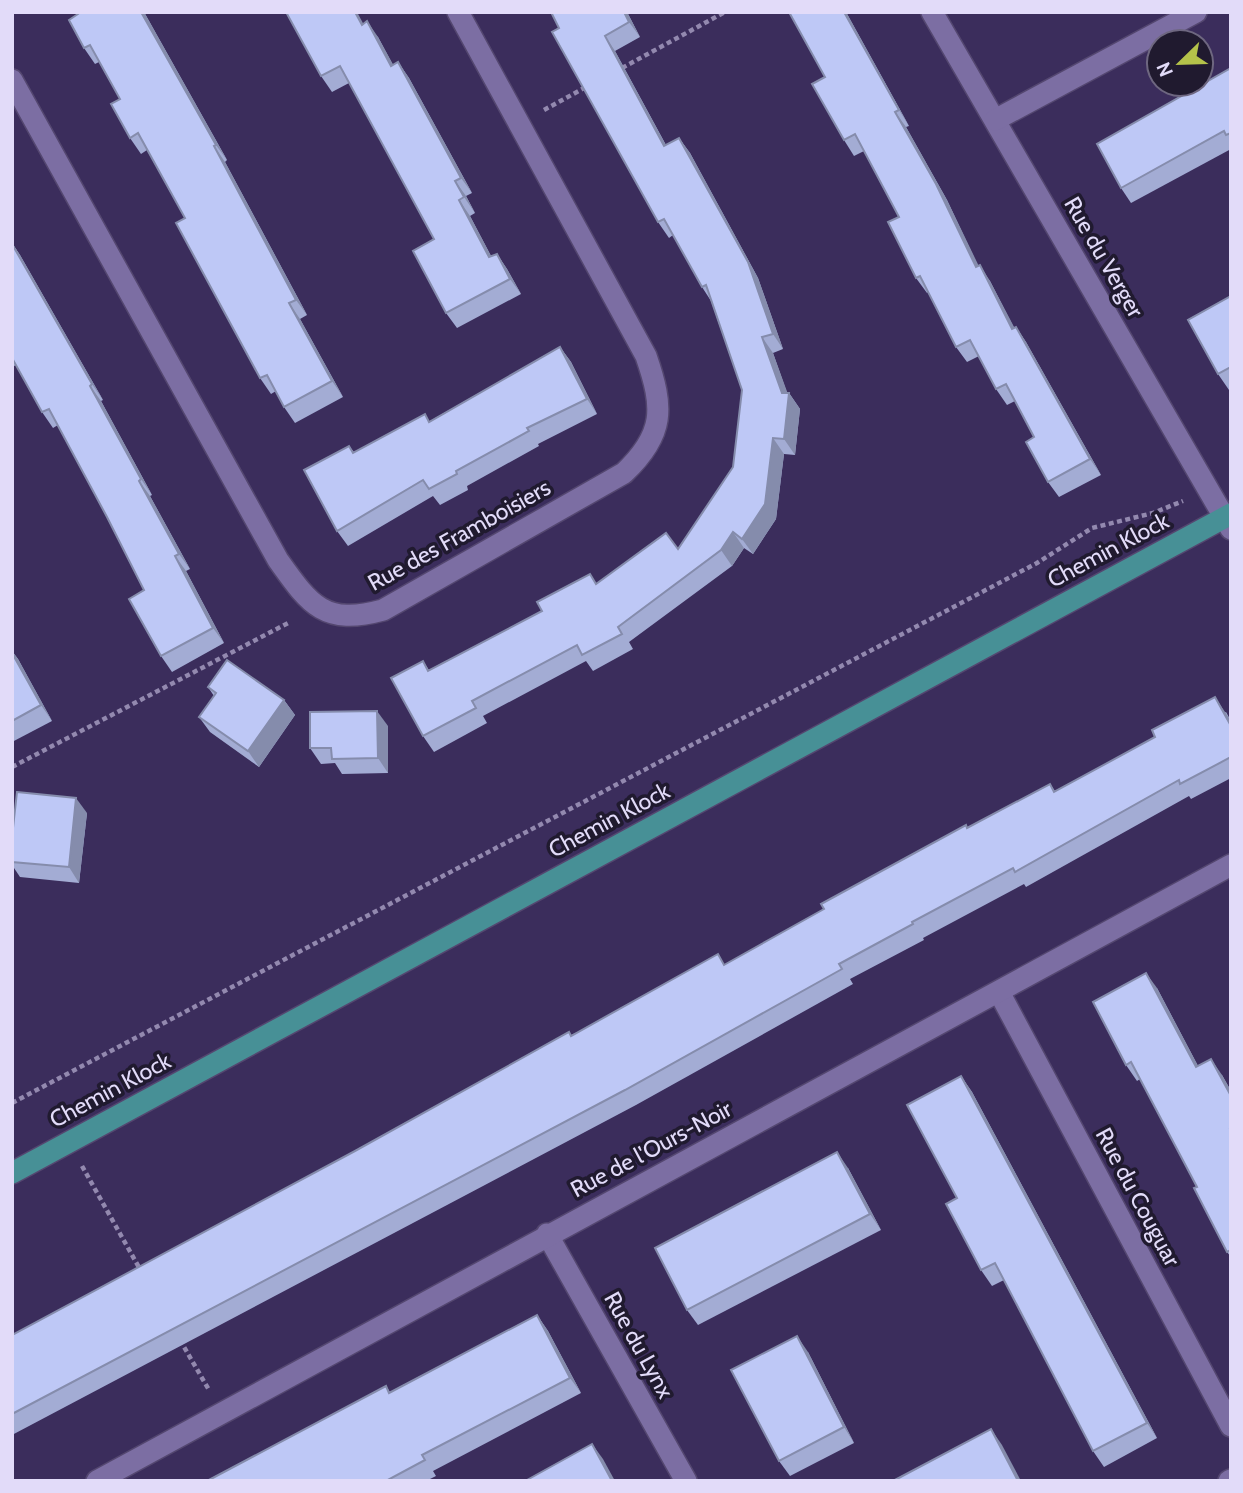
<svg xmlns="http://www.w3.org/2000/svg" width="1243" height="1493" font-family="Cabin,sans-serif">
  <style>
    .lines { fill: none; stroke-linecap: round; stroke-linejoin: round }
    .minor-casing { stroke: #544770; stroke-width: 24 }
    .major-casing { stroke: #544770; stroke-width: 24 }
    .path { stroke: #9389af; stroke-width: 4.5; stroke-dasharray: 5 3.5; stroke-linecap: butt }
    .minor { stroke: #7c6ea3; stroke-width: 21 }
    .major { stroke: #479096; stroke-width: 21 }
    .wall { fill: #a3acd4 }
    .shaded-wall { fill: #858cac }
    .building { fill: #bec8f6; stroke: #858cac; stroke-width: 2 }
    .labels { text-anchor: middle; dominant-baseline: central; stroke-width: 7; stroke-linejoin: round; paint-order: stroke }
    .street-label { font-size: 23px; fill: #e2dbf9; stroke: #201a2f }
  </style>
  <rect width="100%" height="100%" fill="#3b2d5c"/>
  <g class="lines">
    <!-- minor casing -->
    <g class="minor-casing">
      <g id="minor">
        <polyline points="932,12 1231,529"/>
        <path d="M 12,80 L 278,560 C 310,605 324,626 383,610 L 624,473 C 665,434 664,408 646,356 L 458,12"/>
        <polyline points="995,120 1196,12"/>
        <polyline points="999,992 1231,1426"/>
        <polyline points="547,1234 686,1481"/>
        <polyline points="97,1481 1231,865"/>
        <polyline points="1229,1481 1231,1480"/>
      </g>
    </g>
    <!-- major casing -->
    <g class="major-casing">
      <polyline id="major" points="12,1173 1231,514"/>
    </g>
    <!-- path -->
    <g class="path">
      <polyline points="622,68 725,12"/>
      <polyline points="544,110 586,87"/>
      <polyline points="12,767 290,622"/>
      <polyline points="12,1103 1037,563 1092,528 1153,513 1183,501"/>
      <polyline points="82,1166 141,1271"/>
      <polyline points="180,1340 209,1390"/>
    </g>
    <!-- minor -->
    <use href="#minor" class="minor"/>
    <!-- major -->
    <use href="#major" class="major"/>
  </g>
  <!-- wall -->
  <g class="wall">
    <polygon points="144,12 227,160 225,162 307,315 300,319 343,397 295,423 284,407 276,391 271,394 260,378 185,218 147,150 141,154 130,138 120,99 99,62 95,64 84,48 78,14"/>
    <polygon points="551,12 627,12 640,37 615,51 666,145 679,138 690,153 758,278 783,349 773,353 787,393 789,393 800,409 795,455 784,454 776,519 753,554 744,548 732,566 629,642 633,649 593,671 586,661 483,716 487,723 434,752 423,736 423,661 429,670 597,583 678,549 733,467 742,390 711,301 702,287 673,235 669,238 658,222"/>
    <polygon points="846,12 909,126 906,127 947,200 978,266 990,281 1014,328 1016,327 1026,342 1101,475 1059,497 1048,482 1034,437 1015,401 1007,405 996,389 979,356 967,362 956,347 928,292 927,293 916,278 899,217 864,151 854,156 844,140 825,77"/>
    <polygon points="363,24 378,37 393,65 398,62 409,78 472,193 466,196 475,213 470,216 491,256 497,254 507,269 521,294 457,328 446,313 434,239 349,83 332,92 321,76"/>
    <polygon points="1231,68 1231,149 1131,203 1121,188"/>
    <polygon points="12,243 20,255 103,400 101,401 152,495 150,496 190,569 186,571 224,643 172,672 161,656 144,590 107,517 58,425 53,428 42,412 16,365 12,367"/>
    <polygon points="1231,296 1231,389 1229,390 1218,374"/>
    <polygon points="560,347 571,362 597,414 538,444 539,446 467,486 468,490 440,505 433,496 348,546 337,531 349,446 354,452 430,421"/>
    <polygon points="12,651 18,659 52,721 12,742"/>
    <polygon points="208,687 284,700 295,715 259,767 210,732 199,717 214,696"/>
    <polygon points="1226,712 1231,721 1231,778 1191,799 1189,796 1026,887 1024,884 923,938 924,940 850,979 853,984 636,1105 12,1435 12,1335 571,1035 725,965 968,828 1050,784 1055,791"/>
    <polygon points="388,726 388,773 342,774 335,763 321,764 310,748"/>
    <polygon points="87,813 79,883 20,877 12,865 12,837"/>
    <polygon points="1157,988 1198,1066 1222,1075 1231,1091 1231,1257 1227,1252 1197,1187 1140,1079 1137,1081 1126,1065"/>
    <polygon points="961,1076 972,1092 1157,1438 1104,1467 1093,1451 1004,1280 992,1286 981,1270 957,1198"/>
    <polygon points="848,1168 881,1230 698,1325 687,1310"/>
    <polygon points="537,1315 548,1331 581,1393 433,1471 436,1476 426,1481 207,1481 386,1386 390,1392"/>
    <polygon points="808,1352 854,1443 790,1476 779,1461"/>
  </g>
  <!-- shaded-wall -->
  <g class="shaded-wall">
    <polygon points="141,12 144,12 227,160 216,145"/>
    <polygon points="355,12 357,12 372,40 362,25"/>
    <polygon points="624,12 627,12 640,37 629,22"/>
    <polygon points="844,12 846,12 909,126 899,110"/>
    <polygon points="367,21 378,37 402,81 391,66"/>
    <polygon points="605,36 615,51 675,162 664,146"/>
    <polygon points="398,62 409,78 472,193 461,178"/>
    <polygon points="895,112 906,127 947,200 987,283 976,267"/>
    <polygon points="679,138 690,153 758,278 783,349 773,334"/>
    <polygon points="214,146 225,162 307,315 296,300"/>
    <polygon points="455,181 466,196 475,213 464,197"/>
    <polygon points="459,200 470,216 500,273 489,257"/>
    <polygon points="12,243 20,255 103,400 92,384"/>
    <polygon points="497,254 507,269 521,294 510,279"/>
    <polygon points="980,265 990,281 1023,344 1012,329"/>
    <polygon points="289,303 300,319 343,397 332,381"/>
    <polygon points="1016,327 1026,342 1101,475 1090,459"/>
    <polygon points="762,337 773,353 789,397 789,393 800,409 795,455 784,439 782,393"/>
    <polygon points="560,347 571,362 597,414 587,399"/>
    <polygon points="90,386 101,401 152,495 141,479"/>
    <polygon points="773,438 784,454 776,519 753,554 742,539"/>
    <polygon points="139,481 150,496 190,569 179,554"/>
    <polygon points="733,532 744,548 732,566 721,550"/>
    <polygon points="175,556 186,571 224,643 213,628"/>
    <polygon points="12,651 18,659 52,721 41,705 12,653"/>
    <polygon points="1215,697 1231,721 1231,726"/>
    <polygon points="284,700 295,715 259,767 248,751"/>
    <polygon points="377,711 388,726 388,773 378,758"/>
    <polygon points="76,798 87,813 79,883 69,867"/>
    <polygon points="1146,973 1157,988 1207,1083 1196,1067"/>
    <polygon points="1211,1059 1222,1075 1231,1091 1231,1096"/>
    <polygon points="961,1076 972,1092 1157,1438 1147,1423"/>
    <polygon points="837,1152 848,1168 881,1230 870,1214"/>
    <polygon points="537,1315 548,1331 581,1393 570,1378"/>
    <polygon points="797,1336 808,1352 854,1443 844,1427"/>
    <polygon points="991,1429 1002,1445 1021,1481 1018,1481"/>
    <polygon points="592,1444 603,1459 615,1481 612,1481"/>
  </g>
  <!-- building -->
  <g class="building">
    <polygon points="77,12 141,12 216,145 214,146 296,300 289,303 332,381 284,407 267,375 260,378 176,223 185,218 138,133 130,138 111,104 120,99 90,45 84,48 69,20 78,14"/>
    <polygon points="286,12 355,12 362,25 367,21 391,66 398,62 461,178 455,181 464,197 459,200 489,257 497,254 510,279 446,313 413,251 434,239 340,66 321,76"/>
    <polygon points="551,12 624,12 629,22 605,36 664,146 679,138 748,262 773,334 762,337 782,393 789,393 784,439 773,438 765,504 742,539 733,532 721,550 618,627 622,634 582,655 577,645 472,701 476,708 423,736 391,678 423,661 428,671 542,611 537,602 590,574 596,584 666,533 678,549 733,467 742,390 706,285 702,287 664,219 658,222 552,32 559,28"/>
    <polygon points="789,12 844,12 899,110 895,112 936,184 976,267 980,265 1012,329 1016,327 1090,459 1048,482 1026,442 1034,437 1006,384 996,389 970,340 956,347 920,276 916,278 888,222 899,217 855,134 844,140 812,84 825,77"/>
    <polygon points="1231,68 1231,133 1226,135 1224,131 1121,188 1097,144"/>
    <polygon points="12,244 92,384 90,386 141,479 139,481 179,554 175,556 213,628 161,656 129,599 144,590 107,517 49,409 42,412 12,358"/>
    <polygon points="1231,296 1231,367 1218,374 1188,320"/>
    <polygon points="560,347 587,399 527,428 529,431 456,471 457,474 429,489 423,480 337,531 304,470 349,446 353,453 425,414 429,422"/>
    <polygon points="12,653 41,705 12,721"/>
    <polygon points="227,660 284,700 248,751 199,717 216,693 208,687"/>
    <polygon points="1215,697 1231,726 1231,757 1180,784 1179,780 1015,872 1013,868 912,922 913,924 839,964 842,969 625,1090 12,1414 12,1335 355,1151 569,1032 571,1036 718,954 724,965 824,909 821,904 966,825 967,828 1050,784 1054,792 1155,737 1152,730"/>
    <polygon points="377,711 378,758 332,759 331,748 310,748 310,712"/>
    <polygon points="17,792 76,798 69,867 12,862 12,837"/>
    <polygon points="1146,973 1196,1067 1211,1059 1231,1096 1231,1128 1230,1129 1231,1131 1231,1250 1227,1252 1194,1188 1197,1187 1131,1062 1126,1065 1093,1002"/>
    <polygon points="961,1076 1147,1423 1093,1451 995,1263 981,1270 946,1204 957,1198 907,1105"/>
    <polygon points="837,1152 870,1214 687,1310 655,1248"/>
    <polygon points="537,1315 570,1378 422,1455 425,1460 386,1481 207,1481 386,1386 389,1393"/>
    <polygon points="797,1336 844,1427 779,1461 731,1370"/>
    <polygon points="991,1429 1018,1481 893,1481"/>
    <polygon points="592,1444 612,1481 527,1481 527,1480"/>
  </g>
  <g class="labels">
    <!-- street labels -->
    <g class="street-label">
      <text transform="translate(1104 257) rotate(60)">Rue du Verger</text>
      <text transform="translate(459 535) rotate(-29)">Rue des Framboisiers</text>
      <text transform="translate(1108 550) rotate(-28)">Chemin Klock</text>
      <text transform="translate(609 820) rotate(-28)">Chemin Klock</text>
      <text transform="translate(110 1090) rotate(-28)">Chemin Klock</text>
      <text transform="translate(651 1149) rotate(-28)">Rue de l'Ours-Noir</text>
      <text transform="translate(1138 1197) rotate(62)">Rue du Couguar</text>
      <text transform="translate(639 1345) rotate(61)">Rue du Lynx</text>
    </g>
  </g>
  <!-- border -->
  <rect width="1243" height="1493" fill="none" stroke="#e2dbf9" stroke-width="28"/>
  <!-- north arrow -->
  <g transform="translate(1180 63) rotate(247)"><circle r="33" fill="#201a2f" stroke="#6e6780" stroke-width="2"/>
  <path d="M0-5L12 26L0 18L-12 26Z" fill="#b4c24a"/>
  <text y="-10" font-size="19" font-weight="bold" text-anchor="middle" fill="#e2dbf9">N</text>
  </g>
</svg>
